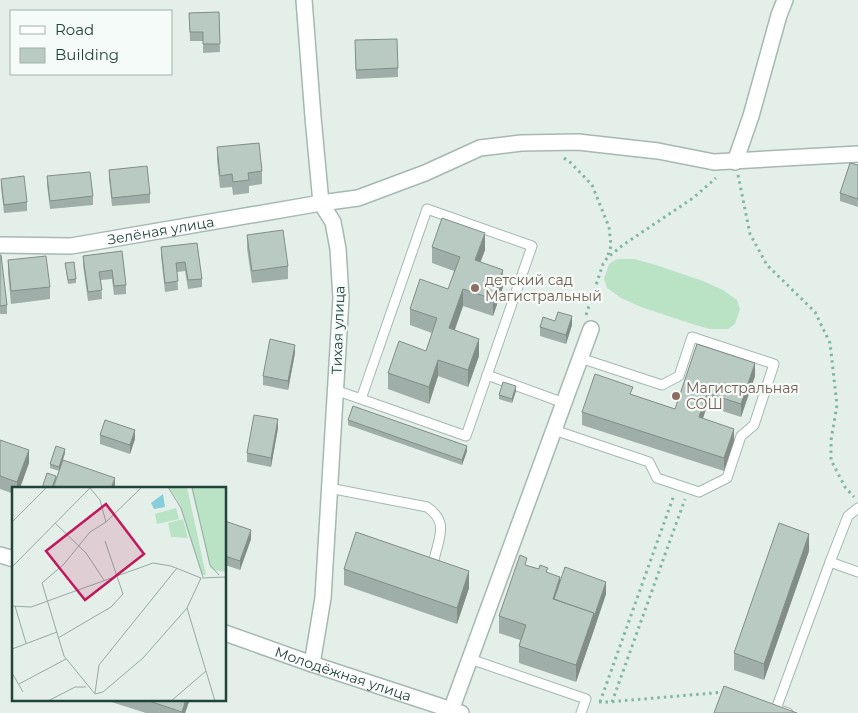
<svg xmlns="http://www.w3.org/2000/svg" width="858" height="713" font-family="Montserrat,sans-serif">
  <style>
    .garden { fill: #bae3c5 }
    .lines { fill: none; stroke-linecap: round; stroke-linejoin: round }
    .service-casing { stroke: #a5b8b2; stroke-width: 11 }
    .minor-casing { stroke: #a5b8b2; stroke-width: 18 }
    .tertiary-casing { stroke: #a5b8b2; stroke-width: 18 }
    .path { stroke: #80b7a5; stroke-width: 3; stroke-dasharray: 2.5 4; stroke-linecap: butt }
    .service { stroke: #fff; stroke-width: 9 }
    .minor { stroke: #fff; stroke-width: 15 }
    .tertiary { stroke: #fff; stroke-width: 15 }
    .wall { fill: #9faea8 }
    .shaded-wall { fill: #828d88 }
    .building { fill: #b9cac3; stroke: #828d88 }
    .education-dot { fill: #8d6e63; stroke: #f5fbf8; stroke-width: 2 }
    .labels { text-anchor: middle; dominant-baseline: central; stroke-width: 4.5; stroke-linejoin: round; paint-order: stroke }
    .street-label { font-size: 14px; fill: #20433a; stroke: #f5fbf8 }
    .education-label { font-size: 14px; fill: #785e54; stroke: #f5fbf8; text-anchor: start }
    .inset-road { fill: none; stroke: #96aaa4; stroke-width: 1 }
    .view { fill: #c2185b; fill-opacity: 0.15; stroke: #c2185b; stroke-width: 2.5 }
    .inset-edge { fill: none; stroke: #20433a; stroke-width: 2.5 }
  </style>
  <rect width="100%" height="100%" fill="#e4efea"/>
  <!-- garden -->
  <polygon class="garden" points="617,259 634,259 656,265 703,281 723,290 737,300 740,309 735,324 728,329 710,329 689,323 641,307 621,298 607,288 604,279 609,264"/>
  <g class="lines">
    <!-- service casing -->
    <g class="service-casing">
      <g id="service">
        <polyline points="487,375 564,403"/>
        <polyline points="335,390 361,399 466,436 532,246 427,209 361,399"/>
        <polyline points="554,430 649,462 657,478 699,492 727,478 741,436 754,425 774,364 692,337 679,376 662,385 580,358"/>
        <path d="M 329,488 L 427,507 C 449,522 439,537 434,560"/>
        <polyline points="830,562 848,516 858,508"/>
        <polyline points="470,659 586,699 581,713"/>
        <polyline points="788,713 776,709 830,562 858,572"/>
      </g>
    </g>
    <!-- minor casing -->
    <g class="minor-casing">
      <g id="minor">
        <polyline points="304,0 313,117 321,203 333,222 338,249 341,298 323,598 312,664"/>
        <polyline points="735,162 751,116 779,15 785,0"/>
        <path id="s1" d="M 0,245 L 71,246 L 321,203 L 358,198 L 425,173 L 480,148 L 521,143 L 578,142 L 658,151 L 714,162 L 858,154"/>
        <polyline points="450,713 591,329"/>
      </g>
    </g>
    <!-- tertiary casing -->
    <g class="tertiary-casing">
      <g id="tertiary">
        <polyline points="0,555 14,559"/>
        <path id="s2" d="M 225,633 L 312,664 L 461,713"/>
      </g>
    </g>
    <!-- path -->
    <g class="path">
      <polyline points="564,158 571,163 592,185 609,227 611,246 607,258"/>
      <polyline points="738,175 750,234 767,265 815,312 830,343 837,405 831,440 831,460 845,487 854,497"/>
      <polyline points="586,315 603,264 607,258 623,245 693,198 716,178"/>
      <polyline points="599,702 608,702 725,692"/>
      <polyline points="600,702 674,495"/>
      <polyline points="612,702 685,499"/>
    </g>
    <!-- service -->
    <use href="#service" class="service"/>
    <!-- minor -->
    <use href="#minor" class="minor"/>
    <!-- tertiary -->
    <use href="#tertiary" class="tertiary"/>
  </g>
  <!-- wall -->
  <g class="wall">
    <polygon points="219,12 220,52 203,53 203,41 190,41 189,13"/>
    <polygon points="355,49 398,68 398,77 356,79"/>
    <polygon points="217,147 262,171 262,184 249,186 249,193 233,195 232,187 220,188 217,160"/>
    <polygon points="858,165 858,207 840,201 840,193"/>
    <polygon points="109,170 150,194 150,203 112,206 109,179"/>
    <polygon points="47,176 93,196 93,205 50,209 47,185"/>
    <polygon points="1,179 27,202 27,211 4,213 1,187"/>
    <polygon points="247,235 288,266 288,279 252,283 247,248"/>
    <polygon points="197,243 202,279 202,287 188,289 185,271 177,272 178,290 165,292 161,256 161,247"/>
    <polygon points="432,247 485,250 480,262 503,287 493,316 463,306 455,330 479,356 468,387 438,376 429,404 388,389 388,373 426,351 432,333 410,325 410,309 448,289 454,271 432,263"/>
    <polygon points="122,251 126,285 126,294 114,295 112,279 101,280 102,299 88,301 83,265 83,256"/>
    <polygon points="0,255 7,305 7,314 0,314"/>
    <polygon points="8,260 50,287 50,299 11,304 8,273"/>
    <polygon points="65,263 76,279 76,283 68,284"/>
    <polygon points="555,321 572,325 566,344 540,336 540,327"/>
    <polygon points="697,344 755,376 741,417 707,406 703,418 734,441 724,471 582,425 582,412 633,395 675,409"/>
    <polygon points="295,353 288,390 263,385 263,376"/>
    <polygon points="516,391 512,403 499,399 499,395"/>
    <polygon points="348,420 467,451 462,465 348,425"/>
    <polygon points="278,428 271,467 247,462 247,453"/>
    <polygon points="100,435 135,439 130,454 100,444"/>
    <polygon points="0,440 29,463 20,488 14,488 14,494 0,489"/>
    <polygon points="65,453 63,460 115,488 42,488 56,478 59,471 50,468 50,464"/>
    <polygon points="225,521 251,539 240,570 225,565"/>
    <polygon points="809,551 764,680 734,670 734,653"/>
    <polygon points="527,566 548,573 560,581 606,594 576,682 519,663 519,646 520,640 499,633 499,616"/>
    <polygon points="344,569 469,588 457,624 344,585"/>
    <polygon points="102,699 190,699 185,713 146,713"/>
  </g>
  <!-- shaded-wall -->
  <g class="shaded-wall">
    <polygon points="485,233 485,250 475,277 475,260"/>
    <polygon points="503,270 503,287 493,316 493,299"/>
    <polygon points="463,289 463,306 449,345 449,328"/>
    <polygon points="572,316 572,325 566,344 566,335"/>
    <polygon points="479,339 479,356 468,387 468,370"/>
    <polygon points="295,345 295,353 288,390 288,381"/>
    <polygon points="438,360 438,376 429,404 429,387"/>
    <polygon points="755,363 755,376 741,417 741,404"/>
    <polygon points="516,386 516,391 512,403 512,399"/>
    <polygon points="707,393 707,406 699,430 699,417"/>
    <polygon points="278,419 278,428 271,467 271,458"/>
    <polygon points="734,429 734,441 724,471 724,458"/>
    <polygon points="135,430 135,439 130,454 130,445"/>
    <polygon points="467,446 467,451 462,465 462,460"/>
    <polygon points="65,449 65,453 59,471 59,467"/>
    <polygon points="29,450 29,463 20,488 17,488 17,482"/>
    <polygon points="115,478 115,488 111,488"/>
    <polygon points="251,530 251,539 240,570 240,561"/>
    <polygon points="809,534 809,551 764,680 764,664"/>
    <polygon points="469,571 469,588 457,624 457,608"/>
    <polygon points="560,577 560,594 557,604 553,599"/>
    <polygon points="606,582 606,594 594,630 594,617"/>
    <polygon points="594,613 594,630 576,682 576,665"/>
    <polygon points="186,699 190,699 185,713 182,713"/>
  </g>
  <!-- building -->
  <g class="building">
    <polygon points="219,12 220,44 203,44 203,32 190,32 189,13"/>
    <polygon points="397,39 398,68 356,70 355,40"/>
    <polygon points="259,143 262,171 248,173 249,180 233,182 232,174 220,176 217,147"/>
    <polygon points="850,163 858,165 858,199 840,193"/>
    <polygon points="147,166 150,194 112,198 109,170"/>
    <polygon points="90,172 93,196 50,201 47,176"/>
    <polygon points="24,176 27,202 4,205 1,179"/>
    <polygon points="442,218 485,233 475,260 503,270 493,299 463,289 449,328 479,339 468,370 438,360 429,387 388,373 399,341 426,351 437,318 410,309 420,279 448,289 460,257 432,247"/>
    <polygon points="283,230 288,266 252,271 247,235"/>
    <polygon points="197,243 202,279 188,280 185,262 176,263 178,281 165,283 161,247"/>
    <polygon points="122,251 126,285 114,286 112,270 99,272 102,290 88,292 83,256"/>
    <polygon points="0,255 1,255 7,305 0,306"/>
    <polygon points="46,256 50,287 11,291 8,260"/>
    <polygon points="74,262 76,279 68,280 65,263"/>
    <polygon points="558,312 572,316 566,335 540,327 543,317 555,321"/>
    <polygon points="270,339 295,345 288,381 263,376"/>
    <polygon points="697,344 755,363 741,404 707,393 699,417 734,429 724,458 582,412 595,374 633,387 630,394 675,409"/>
    <polygon points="503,382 516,386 512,399 499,395"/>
    <polygon points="353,406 467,446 462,460 348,420"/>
    <polygon points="254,415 278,419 271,458 247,453"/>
    <polygon points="105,420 135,430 130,445 100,435"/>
    <polygon points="0,440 29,450 17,482 0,476"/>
    <polygon points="56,446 65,449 59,467 50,464"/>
    <polygon points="63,460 115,478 111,488 53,488"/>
    <polygon points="47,473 56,476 52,488 42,488"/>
    <polygon points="225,521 251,530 240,561 225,556"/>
    <polygon points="779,523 809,534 764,664 734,653"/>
    <polygon points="356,532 469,571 457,608 344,569"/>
    <polygon points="520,555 527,558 525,565 539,569 540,565 548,568 546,572 560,577 553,599 594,613 576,665 519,646 526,625 499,616"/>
    <polygon points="565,567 606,582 594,617 594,613 554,599"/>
    <polygon points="724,686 797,713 714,713"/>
    <polygon points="143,699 186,699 182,712"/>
  </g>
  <!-- markers -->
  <g class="education-dot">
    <circle cx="475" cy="288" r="5"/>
    <circle cx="676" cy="396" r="5"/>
  </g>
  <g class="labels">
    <!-- street labels -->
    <g class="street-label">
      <text stroke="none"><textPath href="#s1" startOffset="162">Зелёная улица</textPath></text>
      <text transform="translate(338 330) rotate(-88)">Тихая улица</text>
      <text stroke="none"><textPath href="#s2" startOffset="125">Молодёжная улица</textPath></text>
    </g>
    <!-- education labels -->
    <g class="education-label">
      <text x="485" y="280">детский сад<tspan x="485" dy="16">Магистральный</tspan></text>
      <text x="686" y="388">Магистральная<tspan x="686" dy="16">СОШ</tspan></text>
    </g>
  </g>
  <!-- overview -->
  <g transform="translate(12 487)">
    <rect width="214" height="214" fill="#e4efea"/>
    <path d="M 156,0 L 175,0 L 194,88 L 190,88 L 167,16 Z" fill="#bae3c5"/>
    <path d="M 179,0 L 214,0 L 214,85 L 201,83 L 198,80 ZM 164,21 L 167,32 L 145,37 L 143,27 ZM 171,32 L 176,51 L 159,50 L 156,36 Z" fill="#bae3c5"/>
    <path d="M 151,7 L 153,20 L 142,22 L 139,16 Z" fill="#86ceda"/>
    <path class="inset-road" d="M 156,0 L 169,21 L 191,90M 180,0 L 198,78 L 207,88M 78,1 L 88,13 L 94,35M 0,35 L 35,0M 43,36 L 74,66 L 92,93M 0,80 L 79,0M 190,91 L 214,90M 0,119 L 19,120 L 141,76 L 159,79 L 189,91M 3,119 L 14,156M 175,121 L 203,214M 46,151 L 99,120 L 111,107 L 93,54M 0,162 L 45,145M 0,186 L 11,205M 7,197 L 54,172M 83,206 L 87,178 L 165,81M 83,207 L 52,169 L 30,96 L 52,77 L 78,45 L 94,35 L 130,0M 83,207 L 91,205 L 131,171 L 175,121 L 189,91M 36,214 L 63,200 L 74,200M 159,214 L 194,184"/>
    <path class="view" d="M 94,17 L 132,67 L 73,113 L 34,64 Z"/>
    <rect width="214" height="214" class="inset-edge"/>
  </g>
  <!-- legend -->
  <rect x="10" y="10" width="162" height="65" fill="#f5fbf8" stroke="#a0b1ac"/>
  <rect x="20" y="26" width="25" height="8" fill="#ffffff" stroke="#a0b1ac"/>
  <text x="55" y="35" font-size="15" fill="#20433a">Road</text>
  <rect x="20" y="48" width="25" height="15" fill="#b9cac3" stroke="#a0b1ac"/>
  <text x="55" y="60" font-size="15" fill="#20433a">Building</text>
</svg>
